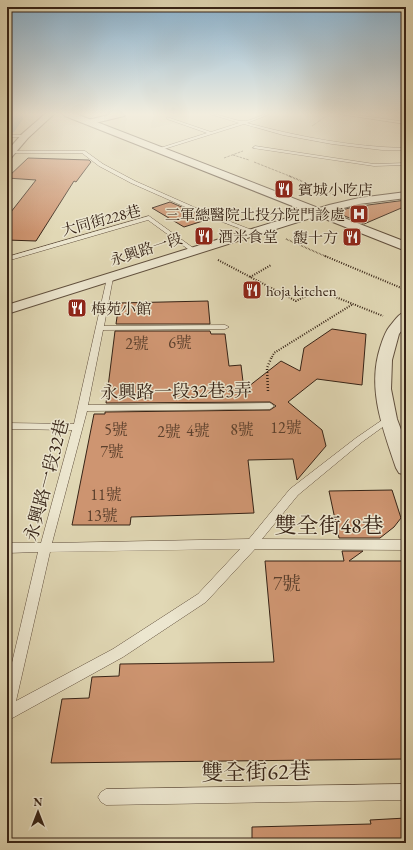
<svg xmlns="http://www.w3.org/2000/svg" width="413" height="850" font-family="'EB Garamond','Noto Serif TC',serif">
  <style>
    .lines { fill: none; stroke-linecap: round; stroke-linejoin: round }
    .river { fill: #9ab6b9; fill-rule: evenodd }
    .building { fill: #ce9571; stroke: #362316 }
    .service-casing { stroke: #61503e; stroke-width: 1 }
    .minor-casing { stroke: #61503e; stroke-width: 2 }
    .tertiary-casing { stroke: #61503e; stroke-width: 2 }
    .path-far3 { stroke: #362316; stroke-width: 1; stroke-dasharray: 0.5 1; stroke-linecap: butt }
    .path-far2 { stroke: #362316; stroke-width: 1.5; stroke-dasharray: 0.5 1; stroke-linecap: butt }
    .path-far1 { stroke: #362316; stroke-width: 2; stroke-dasharray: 1 1.5; stroke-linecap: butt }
    .path { stroke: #362316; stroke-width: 2.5; stroke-dasharray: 1 2; stroke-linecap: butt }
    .service { fill: #ece6cf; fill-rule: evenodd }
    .minor { fill: #ece6cf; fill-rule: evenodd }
    .tertiary { fill: #ece6cf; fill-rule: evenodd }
    .labels { text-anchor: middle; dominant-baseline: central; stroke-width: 3; stroke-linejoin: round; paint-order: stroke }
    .far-poi-label { font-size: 15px; fill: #362316; stroke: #ece6cf; text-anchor: start }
    .far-street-label { font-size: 15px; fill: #362316; stroke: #ece6cf }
    .number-label { font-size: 16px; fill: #5c402d }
    .street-label { font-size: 18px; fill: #362316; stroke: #ece6cf }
    .near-number-label { font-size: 19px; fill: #5c402d }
    .near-street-label { font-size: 22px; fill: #362316; stroke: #ece6cf }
  </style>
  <rect width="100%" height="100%" fill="#e1d8b5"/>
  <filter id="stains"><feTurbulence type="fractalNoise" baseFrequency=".005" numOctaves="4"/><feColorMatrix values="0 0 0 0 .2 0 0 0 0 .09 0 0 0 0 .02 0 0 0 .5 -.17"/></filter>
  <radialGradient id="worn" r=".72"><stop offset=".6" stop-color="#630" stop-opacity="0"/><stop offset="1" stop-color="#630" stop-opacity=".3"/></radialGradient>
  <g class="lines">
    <!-- river -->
    <polygon class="river" points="7,114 23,114 23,119 14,132 7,134"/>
  </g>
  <!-- building -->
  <g class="building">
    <polygon points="28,158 89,160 91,162 76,182 74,181 36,241 7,240 7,217 36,180 7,178"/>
    <polygon points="406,200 406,206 364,224 335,212 353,207"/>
    <polygon points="170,202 205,217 209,219 184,227 152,208"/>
    <polygon points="208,301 210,324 116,324 119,303"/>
    <polygon points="332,329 366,334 362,385 317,379 288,402 322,430 326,446 297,480 293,459 248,460 254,513 131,517 130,525 72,525 94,414 105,414 105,412 270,410 276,406 270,402 106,403 115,331 210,331 211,334 225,334 229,366 241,365 244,390 281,361 300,371 304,348"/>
    <polygon points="392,490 401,518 394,527 380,538 339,538 329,491"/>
    <polygon points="342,551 363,551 349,561 406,561 406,759 51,763 62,699 89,698 92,677 119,676 120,664 274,662 265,561 344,561"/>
    <polygon points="406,818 406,843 252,843 252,827 371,824 370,820"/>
  </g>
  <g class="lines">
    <!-- service casing -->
    <g class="service-casing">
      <g id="service">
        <path d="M 210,114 C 221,114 231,120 242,121 C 251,122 260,114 270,114 L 247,123 C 300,137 352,147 406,148 L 406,150 L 382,150 L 332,144 L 283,135 L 244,124 L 161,150 L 157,149 L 207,133 L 167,119 L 167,117 L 211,132 L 239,123 Z"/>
        <polygon points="339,114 349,114 406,122 406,124"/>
        <polygon points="7,135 25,135 27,136 25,137 7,137"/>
        <polygon points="255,146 374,164 406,163 406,165 374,166 253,148"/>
        <polygon points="12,151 85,151 103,164 135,181 205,212 257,232 252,233 201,214 131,183 99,166 82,153 10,153"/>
        <polygon points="149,216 196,250 196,252 192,252 148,220 7,261 7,257"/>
        <path d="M 110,276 L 113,278 L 104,326 L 225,325 L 229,327 L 225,329 L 103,330 L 88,405 L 270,403 L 274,406 L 270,409 L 87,411 L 52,543 L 249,539 L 290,489 L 356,438 L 388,416 L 392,419 L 391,421 L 362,442 L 298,495 L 262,539 L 406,540 L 406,550 L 255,549 L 206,602 L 123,657 L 7,721 L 7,684 L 38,552 L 7,553 L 7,543 L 41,543 L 72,430 L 7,429 L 7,423 L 74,424 L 107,278 ZM 240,549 L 198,594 L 113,649 L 16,701 L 50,552 Z"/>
        <polygon points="406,784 406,800 106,805 101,802 98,797 101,792 106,789"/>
      </g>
    </g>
    <!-- minor casing -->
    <g class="minor-casing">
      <g id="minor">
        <polygon points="45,114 54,114 28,138 10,159 7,160 7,151 22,134"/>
        <polygon points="112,114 125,114 124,116 91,124 87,122 88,120"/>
        <polygon points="406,192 406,198 359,204 336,210 7,314 7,305 329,205 359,198"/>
        <path d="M 406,312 L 406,325 L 399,334 L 392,360 L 391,389 L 397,419 L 406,443 L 406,475 L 399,473 L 396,468 C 383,429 367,389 380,348 C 383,339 385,332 390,326 C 395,320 399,313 406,312 Z"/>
      </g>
    </g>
    <!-- tertiary casing -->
    <g class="tertiary-casing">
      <polygon id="tertiary" points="63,114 76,114 406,242 406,251 65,116"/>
    </g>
    <!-- path-far3 -->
    <g class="path-far3">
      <polyline points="312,126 328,115"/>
      <polyline points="233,155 249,160"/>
      <polyline points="224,158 243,151"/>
      <polyline points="254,162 292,177"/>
    </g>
    <!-- path-far2 -->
    <g class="path-far2">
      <polyline points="289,176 331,193"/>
      <polyline points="286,239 327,257"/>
    </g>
    <!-- path-far1 -->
    <g class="path-far1">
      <polyline points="325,256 406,290"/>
      <polyline points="218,260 296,301 318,290 383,316"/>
      <polyline points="250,277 271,265"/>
      <polyline points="272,357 274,353 353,304"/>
    </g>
    <!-- path -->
    <polyline class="path" points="268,391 267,368 272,356"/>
    <!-- service -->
    <use href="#service" class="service"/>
    <!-- minor -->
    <use href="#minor" class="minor"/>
    <!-- tertiary -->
    <use href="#tertiary" class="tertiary"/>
  </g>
  <!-- sky -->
  <linearGradient id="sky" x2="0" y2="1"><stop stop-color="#89b5d5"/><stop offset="0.49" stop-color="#f2edde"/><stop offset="1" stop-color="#f2edde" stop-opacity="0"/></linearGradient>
  <rect width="413" height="233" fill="url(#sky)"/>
  <!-- icons -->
  <defs>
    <g id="restaurant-square" transform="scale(1)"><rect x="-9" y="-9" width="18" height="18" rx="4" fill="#8f2418" stroke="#ece6cf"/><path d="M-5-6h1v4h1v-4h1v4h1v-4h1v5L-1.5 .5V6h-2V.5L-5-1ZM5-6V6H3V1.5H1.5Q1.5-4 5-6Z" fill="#fff"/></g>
    <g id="hospital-square" transform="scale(1)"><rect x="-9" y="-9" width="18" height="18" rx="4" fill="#8f2418" stroke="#ece6cf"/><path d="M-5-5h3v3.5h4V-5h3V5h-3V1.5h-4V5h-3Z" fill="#fff"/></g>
  </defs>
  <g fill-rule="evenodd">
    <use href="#restaurant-square" x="284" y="189"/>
    <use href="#hospital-square" x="359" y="214"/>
    <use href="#restaurant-square" x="204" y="236"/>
    <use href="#restaurant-square" x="352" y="237"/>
    <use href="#restaurant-square" x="252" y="290"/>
    <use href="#restaurant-square" x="77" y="308"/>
  </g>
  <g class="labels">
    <!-- far-poi labels -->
    <g class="far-poi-label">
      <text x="298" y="189">賓城小吃店</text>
      <text x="345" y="214" text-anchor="end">三軍總醫院北投分院門診處</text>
      <text x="218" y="236">酒米食堂</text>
      <text x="338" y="237" text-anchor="end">馥十方</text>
      <text x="266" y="290">hoja kitchen</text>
      <text x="91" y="308">梅苑小館</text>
    </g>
    <!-- far-street labels -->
    <g class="far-street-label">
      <text transform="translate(101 220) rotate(-15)">大同街228巷</text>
      <text transform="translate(146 249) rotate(-18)">永興路一段</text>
    </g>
    <!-- number labels -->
    <g class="number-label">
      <text x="180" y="342">6號</text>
      <text x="137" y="343">2號</text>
      <text x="286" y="427">12號</text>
      <text x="116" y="429">5號</text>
      <text x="242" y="429">8號</text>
      <text x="198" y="430">4號</text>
      <text x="169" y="431">2號</text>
      <text x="112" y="451">7號</text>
      <text x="106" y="494">11號</text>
      <text x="102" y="515">13號</text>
    </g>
    <!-- street labels -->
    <g class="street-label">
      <text transform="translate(176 391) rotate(-1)">永興路一段32巷3弄</text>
      <text transform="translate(46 480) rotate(-75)">永興路一段32巷</text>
    </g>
    <!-- near-number labels -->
    <g class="near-number-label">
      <text x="287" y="583">7號</text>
    </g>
    <!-- near-street labels -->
    <g class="near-street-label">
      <text x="329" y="525">雙全街48巷</text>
      <text transform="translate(256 772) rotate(-1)">雙全街62巷</text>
    </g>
  </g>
  <!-- margin -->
  <rect width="413" height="850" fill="none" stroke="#e1d8b5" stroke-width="24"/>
  <rect x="8" y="8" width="397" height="834" fill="none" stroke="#362316" stroke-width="2"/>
  <rect x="12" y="12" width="389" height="826" fill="none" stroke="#362316"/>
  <!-- north arrow -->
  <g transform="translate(38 812)" stroke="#ece6cf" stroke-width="3" paint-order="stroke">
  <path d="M0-3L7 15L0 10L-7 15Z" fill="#362316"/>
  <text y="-6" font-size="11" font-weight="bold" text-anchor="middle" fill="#362316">N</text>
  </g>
  <rect width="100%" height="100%" filter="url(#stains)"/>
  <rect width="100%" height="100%" fill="url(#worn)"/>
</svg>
